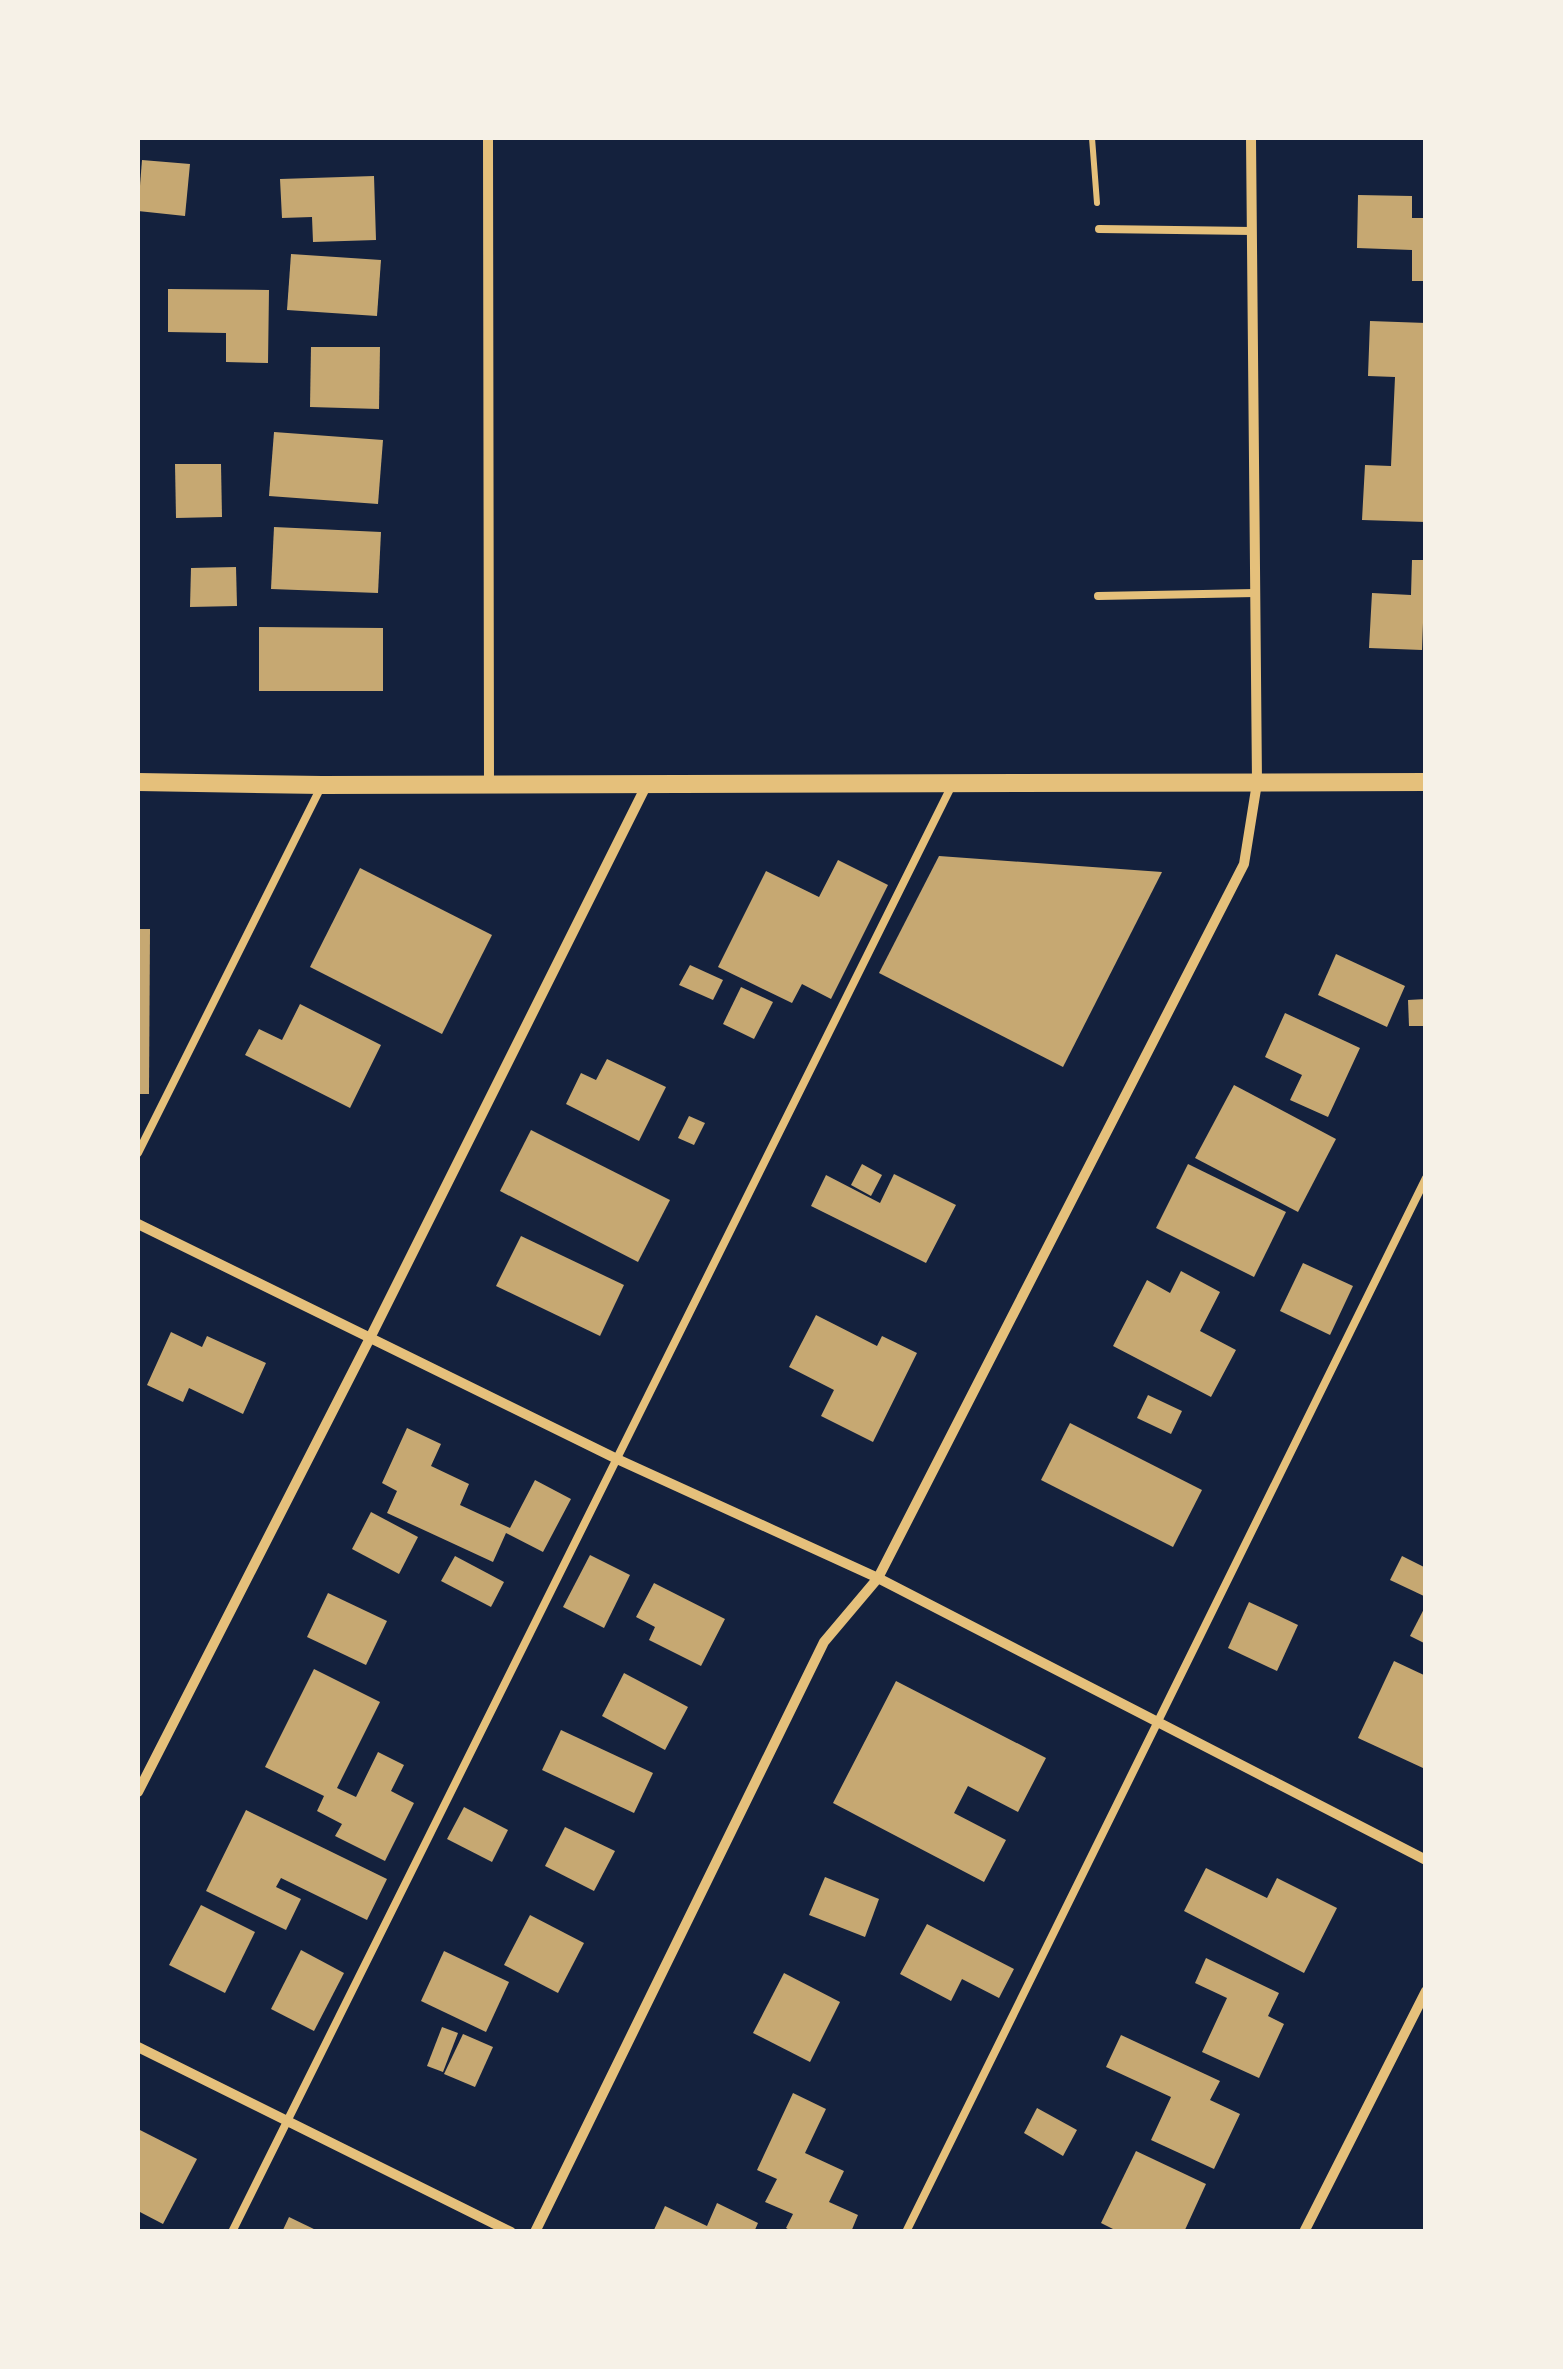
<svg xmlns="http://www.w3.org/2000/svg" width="1563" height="2369" font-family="Inter,sans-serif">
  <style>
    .building { fill: #c6a872 }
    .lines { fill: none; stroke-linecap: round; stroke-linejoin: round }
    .path { stroke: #e5c07b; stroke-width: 6 }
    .service { stroke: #e5c07b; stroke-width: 8 }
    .minor { stroke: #e5c07b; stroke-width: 10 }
    .tertiary { stroke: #e5c07b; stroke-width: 18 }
  </style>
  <rect width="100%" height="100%" fill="#14213d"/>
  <!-- building -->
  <g class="building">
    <polygon points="142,160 190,164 185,216 138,211"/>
    <polygon points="374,176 376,240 313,242 312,217 282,218 280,179"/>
    <polygon points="1358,195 1412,196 1412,218 1426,218 1426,281 1412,281 1412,250 1357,248"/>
    <polygon points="291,254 381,260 377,316 287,310"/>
    <polygon points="168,289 269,290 268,363 226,362 226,333 168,332"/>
    <polygon points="1370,321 1426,323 1426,522 1362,520 1365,465 1391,466 1395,377 1368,376"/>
    <polygon points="311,347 380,347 379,409 310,407"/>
    <polygon points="274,432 383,440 378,504 269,496"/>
    <polygon points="175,464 221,464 222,517 176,518"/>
    <polygon points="274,527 381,532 378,593 271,589"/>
    <polygon points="1412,560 1426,560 1426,623 1423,623 1422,650 1369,648 1372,593 1411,595"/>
    <polygon points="236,567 237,606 190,607 191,568"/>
    <polygon points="259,627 383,628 383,691 259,691"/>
    <polygon points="939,856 1162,872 1063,1067 879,973"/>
    <polygon points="838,860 888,885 831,999 802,984 792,1003 718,967 766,871 819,897"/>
    <polygon points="360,868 492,935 442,1034 310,967"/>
    <polygon points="138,929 150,929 149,1094 138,1094"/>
    <polygon points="1336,954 1405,986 1387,1027 1318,995"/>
    <polygon points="690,965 723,980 713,1000 679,985"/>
    <polygon points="741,987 773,1002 754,1039 723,1024"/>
    <polygon points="1426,999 1426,1026 1409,1026 1408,1000"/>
    <polygon points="300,1004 381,1045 350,1108 245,1055 259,1029 282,1040"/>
    <polygon points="1285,1013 1360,1048 1328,1117 1290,1100 1302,1075 1265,1057"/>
    <polygon points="607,1059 666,1087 639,1141 566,1104 581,1073 596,1080"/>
    <polygon points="1234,1085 1336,1139 1298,1212 1195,1158"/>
    <polygon points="689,1116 705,1123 694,1145 678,1138"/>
    <polygon points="531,1130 670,1200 638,1262 500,1191"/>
    <polygon points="862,1164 882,1175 871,1196 851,1185"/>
    <polygon points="1188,1164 1286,1212 1254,1277 1156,1228"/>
    <polygon points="894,1174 956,1205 926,1263 811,1206 826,1175 880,1203"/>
    <polygon points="521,1236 624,1285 600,1336 496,1286"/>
    <polygon points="1303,1263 1353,1286 1330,1335 1280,1311"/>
    <polygon points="1181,1271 1220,1292 1200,1331 1236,1350 1211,1397 1113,1346 1147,1280 1170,1293"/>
    <polygon points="816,1315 877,1346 882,1336 917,1353 873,1442 821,1416 834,1390 789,1367"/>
    <polygon points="171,1332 202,1347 207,1336 266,1363 243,1414 189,1388 183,1402 147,1385"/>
    <polygon points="1148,1395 1182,1411 1171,1434 1137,1418"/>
    <polygon points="1070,1423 1202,1490 1173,1547 1041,1480"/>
    <polygon points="407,1428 441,1444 431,1466 469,1484 460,1505 510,1528 535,1480 571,1499 543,1552 506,1533 493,1562 387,1513 397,1491 382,1483"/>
    <polygon points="371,1512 418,1537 399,1574 352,1549"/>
    <polygon points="590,1555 630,1575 604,1628 563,1607"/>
    <polygon points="455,1556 504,1582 491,1607 441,1581"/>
    <polygon points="1402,1556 1426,1568 1426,1597 1390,1580"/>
    <polygon points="654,1583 725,1619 701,1666 649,1640 655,1627 636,1617"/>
    <polygon points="328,1593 387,1621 366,1665 307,1637"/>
    <polygon points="1249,1602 1298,1625 1277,1671 1228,1648"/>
    <polygon points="1426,1605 1426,1644 1410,1636"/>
    <polygon points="1394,1661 1426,1676 1426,1764 1423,1768 1358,1738"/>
    <polygon points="314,1669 380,1702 337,1788 356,1797 378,1752 404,1765 391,1791 414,1803 385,1861 335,1836 342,1824 317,1811 324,1796 265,1767"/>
    <polygon points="624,1673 688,1707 665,1750 602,1716"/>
    <polygon points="896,1681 1046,1758 1018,1812 968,1786 954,1813 1006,1840 984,1882 833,1803"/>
    <polygon points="561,1730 653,1773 634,1813 542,1770"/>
    <polygon points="464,1807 508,1830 492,1862 447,1839"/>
    <polygon points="246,1810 387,1879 367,1920 281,1878 276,1887 301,1899 286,1930 206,1891"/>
    <polygon points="565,1827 615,1851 594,1891 545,1866"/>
    <polygon points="1206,1868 1267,1898 1277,1878 1337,1908 1304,1973 1184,1911"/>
    <polygon points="825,1877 879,1899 865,1937 809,1915"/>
    <polygon points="201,1905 255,1932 225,1993 169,1965"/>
    <polygon points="530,1915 584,1943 558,1993 504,1965"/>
    <polygon points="927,1924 1014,1969 999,1998 962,1979 951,2001 900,1974"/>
    <polygon points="301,1950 344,1973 314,2031 271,2009"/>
    <polygon points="444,1951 509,1982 486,2032 421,2001"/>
    <polygon points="1206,1958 1279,1993 1268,2016 1284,2024 1259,2078 1202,2052 1227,1998 1195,1983"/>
    <polygon points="784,1973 840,2002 810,2062 753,2033"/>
    <polygon points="442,2027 458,2033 443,2072 427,2066"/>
    <polygon points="463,2034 493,2047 475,2087 444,2074"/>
    <polygon points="1121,2035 1220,2081 1210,2100 1240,2114 1214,2169 1151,2140 1171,2097 1106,2067"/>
    <polygon points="793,2093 826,2109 805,2153 844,2171 829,2202 858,2215 851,2232 793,2232 786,2228 793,2214 765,2202 777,2179 757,2170"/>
    <polygon points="1037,2108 1077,2130 1063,2156 1024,2133"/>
    <polygon points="138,2129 197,2159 163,2224 138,2211"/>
    <polygon points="1136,2151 1206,2184 1184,2232 1119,2232 1101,2223"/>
    <polygon points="717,2203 758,2223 754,2232 653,2232 665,2206 707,2226"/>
    <polygon points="289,2217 320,2232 282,2232"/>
  </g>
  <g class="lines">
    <!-- path -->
    <polyline class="path" points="1092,138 1097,203"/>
    <!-- service -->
    <g class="service">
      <polyline points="1099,229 1252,231"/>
      <polyline points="1098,596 1255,593"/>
      <polyline points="138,1153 322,785"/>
      <polyline points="232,2232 952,785"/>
      <polyline points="906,2232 1426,1178"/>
    </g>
    <!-- minor -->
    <g class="minor">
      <polyline points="488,138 489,785"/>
      <polyline points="138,1224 617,1459 878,1578 1426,1860"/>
      <polyline points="138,1792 370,1338 647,784"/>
      <polyline points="138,2047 511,2232"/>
      <polyline points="535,2232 824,1642 878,1578 1244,864 1257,783 1251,138"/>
      <polyline points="1304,2232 1426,1991"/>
    </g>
    <!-- tertiary -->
    <polyline class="tertiary" points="138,782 322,785 1426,782"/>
  </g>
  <!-- border -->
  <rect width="1563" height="2369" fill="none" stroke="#f6f1e7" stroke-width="280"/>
</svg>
